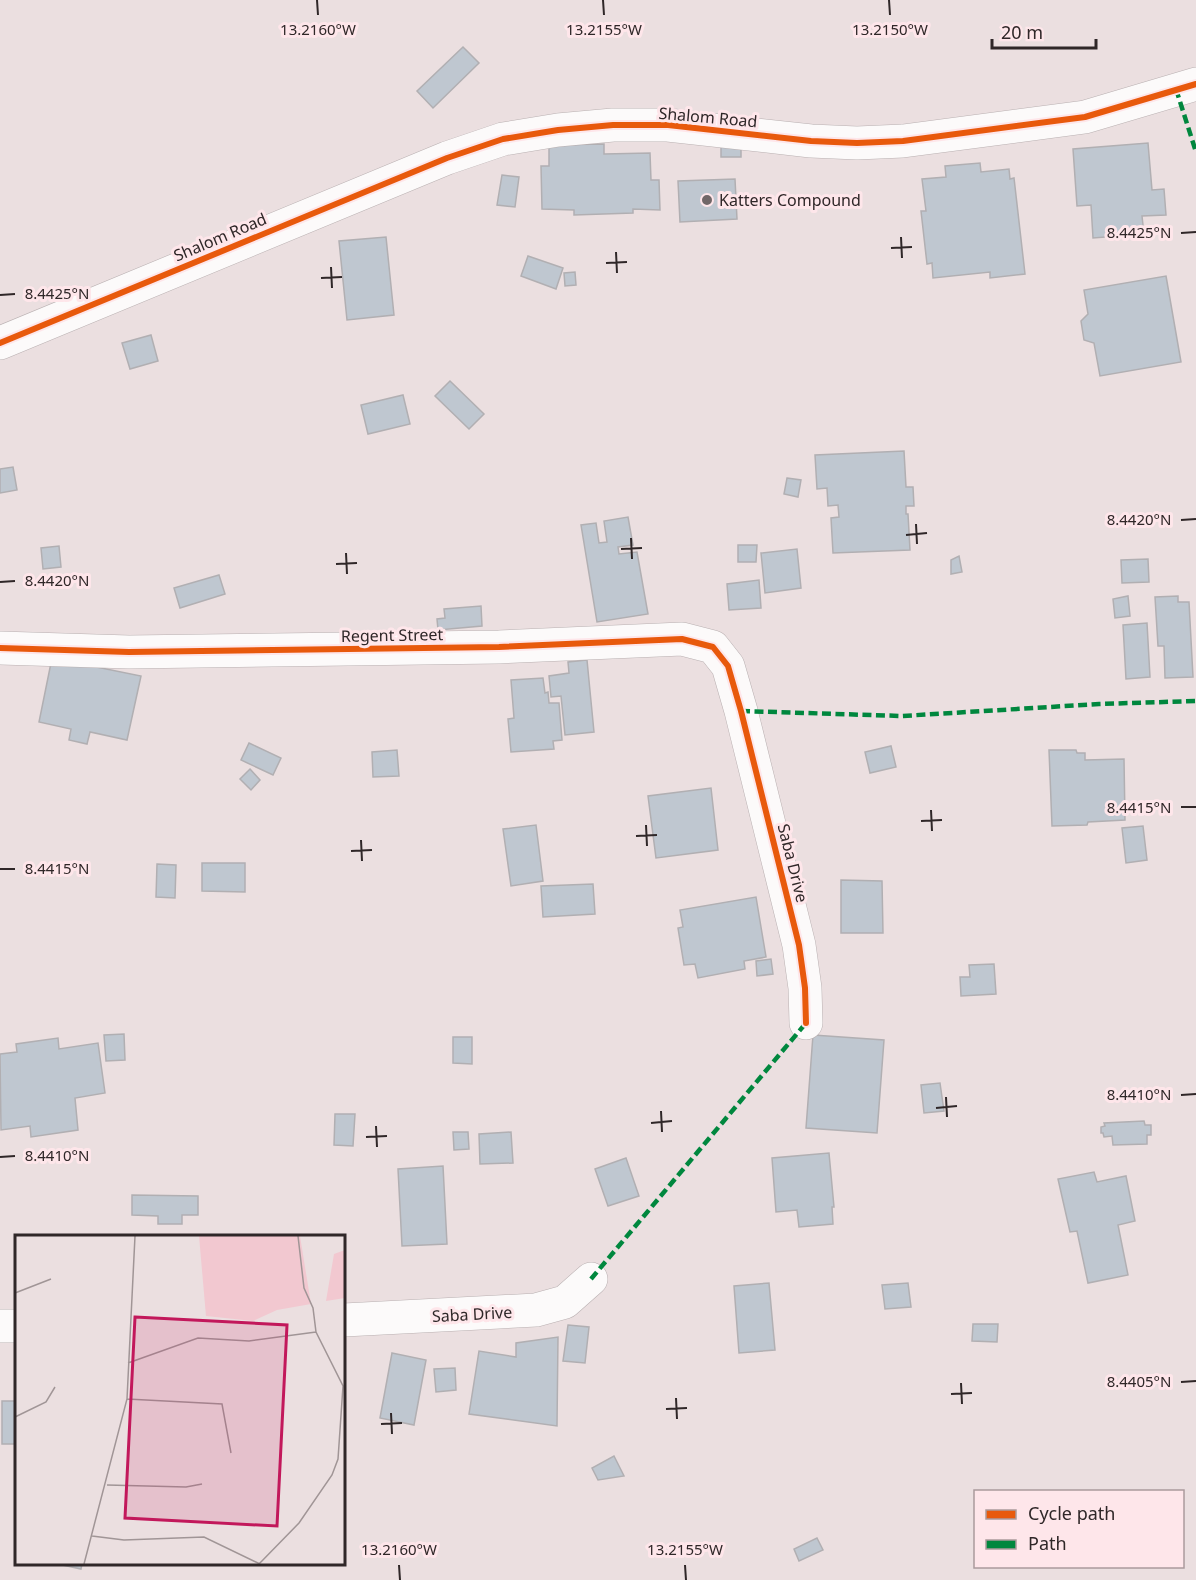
<svg xmlns="http://www.w3.org/2000/svg" width="1196" height="1580" font-family="'Noto Sans',sans-serif">
  <style>
    .building { fill: #bfc7d0; stroke: #b1afb2; stroke-width: 1.5 }
    .lines { fill: none; stroke-linecap: round; stroke-linejoin: round }
    .minor-casing { stroke: #b9b0b1; stroke-width: 34 }
    .minor { stroke: #fcfafa; stroke-width: 33 }
    .quiet { stroke: #00873e; stroke-width: 4.5; stroke-dasharray: 9 4.5; stroke-linecap: butt }
    .cycleway-casing { stroke: #fee6ea; stroke-width: 10 }
    .cycleway { stroke: #e8590c; stroke-width: 6 }
    .ticks { fill: none; stroke: #2f2728; stroke-width: 2 }
    .poi-dot { fill: #716768; stroke: #fee6ea; stroke-width: 2 }
    .labels { text-anchor: middle; dominant-baseline: central; stroke-width: 6; stroke-linejoin: round; paint-order: stroke }
    .street-label { font-size: 16px; fill: #2f2728; stroke: #fee6ea }
    .poi-label { font-size: 16px; fill: #2f2728; stroke: #fee6ea; text-anchor: start }
    .inset-road { fill: none; stroke: #a09596; stroke-width: 1.5 }
    .view { fill: #c2185b; fill-opacity: 0.15; stroke: #c2185b; stroke-width: 3 }
    .inset-edge { fill: none; stroke: #2f2728; stroke-width: 3 }
    .ticks-label { font-size: 15px; text-anchor: middle; fill: #2f2728; stroke: #fee6ea; stroke-width: 6; stroke-linejoin: round; paint-order: stroke }
  </style>
  <rect width="100%" height="100%" fill="#ebdfe0"/>
  <!-- building -->
  <g class="building">
    <polygon points="463,47 479,63 433,108 417,91"/>
    <rect x="721" y="140" width="20" height="17"/>
    <polygon points="1148,143 1152,190 1164,189 1166,215 1142,216 1144,234 1093,238 1091,205 1077,206 1073,149"/>
    <polygon points="604,144 604,154 650,153 651,180 659,180 660,210 633,209 633,213 574,215 574,210 542,209 541,166 549,166 549,145"/>
    <polygon points="980,163 981,172 1009,169 1010,179 1014,178 1025,274 990,278 990,272 933,278 932,263 927,264 921,211 926,211 922,179 946,177 945,166"/>
    <polygon points="502,175 519,177 515,207 497,205"/>
    <polygon points="735,179 737,219 680,222 678,181"/>
    <polygon points="386,237 394,315 347,320 339,241"/>
    <polygon points="528,256 563,268 556,289 521,276"/>
    <polygon points="575,272 576,285 565,286 564,273"/>
    <polygon points="1166,276 1181,362 1100,376 1094,343 1084,340 1081,321 1088,314 1084,290"/>
    <polygon points="151,335 158,361 130,369 122,343"/>
    <polygon points="450,381 484,414 469,429 435,396"/>
    <polygon points="403,395 410,424 368,434 361,405"/>
    <polygon points="904,451 906,487 913,487 914,506 906,506 906,514 908,514 910,550 833,553 831,518 839,517 838,505 828,506 827,488 817,489 815,455"/>
    <polygon points="13,467 17,490 0,493 0,469"/>
    <polygon points="787,478 801,480 798,497 784,494"/>
    <polygon points="628,517 633,545 618,547 619,554 637,552 648,614 597,622 581,525 596,523 599,543 607,542 604,521"/>
    <polygon points="738,545 757,545 756,562 738,562"/>
    <polygon points="59,546 61,567 43,569 41,548"/>
    <polygon points="797,549 801,588 765,593 761,553"/>
    <polygon points="959,556 962,572 951,574 951,560"/>
    <polygon points="1148,559 1149,582 1122,583 1121,560"/>
    <polygon points="219,575 225,594 180,608 174,588"/>
    <polygon points="759,580 761,608 729,610 727,584"/>
    <polygon points="1128,596 1130,616 1115,618 1113,599"/>
    <polygon points="1178,596 1178,602 1189,602 1193,677 1165,678 1164,646 1158,646 1155,597"/>
    <polygon points="481,606 482,626 438,630 437,619 445,618 444,609"/>
    <polygon points="1147,623 1150,677 1126,679 1123,625"/>
    <polygon points="52,658 141,676 127,740 90,732 87,744 69,740 71,729 39,722"/>
    <polygon points="587,660 594,732 565,735 561,696 551,697 549,676 569,673 568,662"/>
    <polygon points="543,678 545,693 548,692 549,703 559,703 562,740 553,741 554,749 511,752 508,719 514,718 511,680"/>
    <polygon points="249,743 281,758 273,775 241,760"/>
    <polygon points="891,746 896,767 870,773 865,752"/>
    <polygon points="397,750 399,776 373,777 372,752"/>
    <polygon points="1049,750 1076,750 1077,753 1085,753 1085,760 1124,759 1125,820 1088,822 1087,825 1052,826"/>
    <polygon points="250,769 260,780 251,790 240,779"/>
    <polygon points="711,788 718,850 656,858 648,796"/>
    <polygon points="536,825 543,881 511,886 503,829"/>
    <polygon points="1143,826 1147,860 1126,863 1122,828"/>
    <polygon points="202,863 245,863 245,892 202,891"/>
    <polygon points="157,864 176,865 175,898 156,897"/>
    <polygon points="841,880 882,881 883,933 841,933"/>
    <polygon points="593,884 595,914 543,917 541,886"/>
    <polygon points="756,897 766,957 744,961 745,969 698,978 695,964 684,965 678,928 683,927 680,910"/>
    <polygon points="771,959 773,974 757,976 756,961"/>
    <polygon points="994,964 996,994 961,996 960,977 970,977 969,965"/>
    <polygon points="124,1034 125,1060 106,1061 104,1035"/>
    <polygon points="813,1035 884,1040 877,1133 806,1128"/>
    <polygon points="453,1037 472,1037 472,1064 453,1063"/>
    <polygon points="58,1038 59,1049 98,1043 105,1093 75,1098 78,1130 31,1137 30,1126 1,1130 0,1054 17,1052 16,1044"/>
    <polygon points="940,1083 944,1111 924,1113 921,1085"/>
    <polygon points="335,1114 355,1114 353,1146 334,1145"/>
    <polygon points="1144,1121 1145,1125 1151,1125 1151,1135 1147,1135 1147,1144 1113,1145 1112,1136 1104,1137 1103,1133 1101,1133 1101,1127 1105,1126 1104,1123"/>
    <polygon points="453,1132 468,1132 469,1149 454,1150"/>
    <polygon points="511,1132 513,1163 480,1164 479,1134"/>
    <polygon points="829,1153 834,1207 832,1207 833,1224 799,1227 797,1210 776,1212 772,1158"/>
    <polygon points="626,1158 639,1196 608,1206 595,1169"/>
    <polygon points="443,1166 447,1244 402,1246 398,1169"/>
    <polygon points="1094,1172 1097,1182 1126,1176 1135,1221 1118,1225 1128,1275 1088,1283 1077,1231 1070,1232 1058,1179"/>
    <polygon points="132,1195 198,1196 198,1215 182,1215 182,1224 158,1224 158,1216 132,1215"/>
    <polygon points="769,1283 775,1350 739,1353 734,1286"/>
    <polygon points="908,1283 911,1307 885,1309 882,1285"/>
    <polygon points="973,1324 998,1324 997,1342 972,1341"/>
    <polygon points="568,1325 589,1327 585,1363 563,1361"/>
    <polygon points="558,1337 557,1426 469,1414 479,1351 516,1357 516,1343"/>
    <polygon points="392,1353 426,1360 414,1425 380,1418"/>
    <polygon points="455,1368 456,1390 436,1392 434,1369"/>
    <rect x="2" y="1401" width="14" height="43"/>
    <polygon points="614,1456 624,1476 598,1480 592,1468"/>
    <polygon points="817,1538 823,1550 799,1561 794,1549"/>
    <polygon points="58,1564 82,1564 81,1569"/>
  </g>
  <g class="lines">
    <!-- minor casing -->
    <g class="minor-casing">
      <g id="minor">
        <polyline points="0,343 447,158 503,139 558,130 613,125 668,125 811,141 857,143 903,141 1085,117 1196,84"/>
        <polyline points="0,648 129,652 499,647 682,639 713,647 728,666 741,711 799,945 805,988 806,1023"/>
        <polyline points="344,1320 536,1310 565,1302 591,1279"/>
        <polyline points="0,1326 16,1326"/>
      </g>
    </g>
    <!-- minor -->
    <use href="#minor" class="minor"/>
    <!-- quiet -->
    <g class="quiet">
      <polyline points="1176,89 1196,152"/>
      <polyline points="741,711 902,716 1099,704 1196,701"/>
      <polyline points="591,1279 806,1023"/>
    </g>
    <!-- cycleway casing -->
    <g class="cycleway-casing">
      <g id="cycleway">
        <polyline points="0,343 447,158 503,139 558,130 613,125 668,125 811,141 857,143 903,141 1085,117 1196,84"/>
        <polyline points="0,648 129,652 499,647 682,639 713,647 728,666 741,711 799,945 805,988 806,1023"/>
      </g>
    </g>
    <!-- cycleway -->
    <use href="#cycleway" class="cycleway"/>
  </g>
  <!-- ticks -->
  <path class="ticks" d="M 317,0 L 318,15M 603,0 L 604,15M 889,0 L 890,15M 1181,233 L 1196,232M 901,237 L 902,258M 891,248 L 912,247M 616,252 L 617,273M 606,263 L 627,262M 331,267 L 332,288M 321,278 L 342,277M 0,295 L 15,294M 1181,520 L 1196,519M 916,524 L 917,544M 906,535 L 927,533M 631,538 L 632,559M 621,549 L 642,548M 346,553 L 347,574M 336,564 L 357,563M 0,582 L 15,581M 1181,807 L 1196,807M 931,810 L 932,831M 921,821 L 942,820M 646,825 L 647,846M 636,836 L 657,835M 361,840 L 362,861M 351,851 L 372,850M 0,869 L 15,869M 1181,1095 L 1196,1094M 946,1097 L 947,1117M 936,1108 L 957,1106M 661,1111 L 662,1132M 651,1123 L 672,1121M 376,1126 L 377,1147M 366,1137 L 387,1136M 0,1157 L 15,1156M 1181,1382 L 1196,1381M 961,1383 L 962,1404M 951,1394 L 972,1393M 676,1398 L 677,1419M 666,1409 L 687,1408M 391,1413 L 392,1434M 381,1424 L 402,1423M 399,1565 L 400,1580M 685,1565 L 686,1580"/>
  <!-- markers -->
  <circle class="poi-dot" cx="707" cy="200" r="6"/>
  <g class="labels">
    <!-- street labels -->
    <g class="street-label">
      <text transform="translate(708 117) rotate(5)">Shalom Road</text>
      <text transform="translate(220 237) rotate(-23)">Shalom Road</text>
      <text transform="translate(392 635) rotate(-1)">Regent Street</text>
      <text transform="translate(793 863) rotate(76)">Saba Drive</text>
      <text transform="translate(472 1314) rotate(-3)">Saba Drive</text>
    </g>
    <!-- poi labels -->
    <g class="poi-label">
      <text x="719" y="200">Katters Compound</text>
    </g>
  </g>
  <!-- overview -->
  <g transform="translate(15 1235)">
    <rect width="330" height="330" fill="#ebdfe0"/>
    <path d="M 184,1 L 285,1 L 296,69 L 262,75 L 238,86 L 191,81 ZM 330,15 L 330,63 L 311,66 L 319,19 Z" fill="#f2c8d0"/>
    <path class="inset-road" d="M 0,58 L 36,44M 113,128 L 183,103 L 234,106 L 301,97M 112,164 L 207,169 L 216,218M 0,182 L 31,167 L 40,152M 92,250 L 171,252 L 187,249M 77,301 L 109,305 L 189,302 L 245,329M 69,329 L 112,164 L 120,1M 244,329 L 284,288 L 317,240 L 323,224 L 328,151 L 301,97 L 298,73 L 289,53 L 283,1"/>
    <path class="view" d="M 120,82 L 272,90 L 262,291 L 110,283 Z"/>
    <rect width="330" height="330" class="inset-edge"/>
  </g>
  <g class="ticks-label">
    <text x="318" y="35">13.2160°W</text>
    <text x="604" y="35">13.2155°W</text>
    <text x="890" y="35">13.2150°W</text>
    <text x="1139" y="238">8.4425°N</text>
    <text x="57" y="299">8.4425°N</text>
    <text x="1139" y="525">8.4420°N</text>
    <text x="57" y="586">8.4420°N</text>
    <text x="1139" y="813">8.4415°N</text>
    <text x="57" y="874">8.4415°N</text>
    <text x="1139" y="1100">8.4410°N</text>
    <text x="57" y="1161">8.4410°N</text>
    <text x="1139" y="1387">8.4405°N</text>
    <text x="399" y="1555">13.2160°W</text>
    <text x="685" y="1555">13.2155°W</text>
  </g>
  <!-- legend -->
  <rect x="974" y="1490" width="210" height="78" fill="#fee6ea" stroke="#ab9a9c" stroke-width="1.5"/>
  <rect x="986" y="1510" width="30" height="9" fill="#e8590c" stroke="#ab9a9c" stroke-width="1.5"/>
  <text x="1028" y="1520" font-size="18" fill="#2f2728">Cycle path</text>
  <rect x="986" y="1540" width="30" height="9" fill="#00873e" stroke="#ab9a9c" stroke-width="1.5"/>
  <text x="1028" y="1550" font-size="18" fill="#2f2728">Path</text>
  <!-- scale -->
  <path d="M992 39v9h104v-9" fill="none" stroke="#2f2728" stroke-width="3"/>
  <text x="1001" y="39" font-size="18" fill="#2f2728" stroke="#fee6ea" stroke-width="4.5" paint-order="stroke">20 m</text>
</svg>
